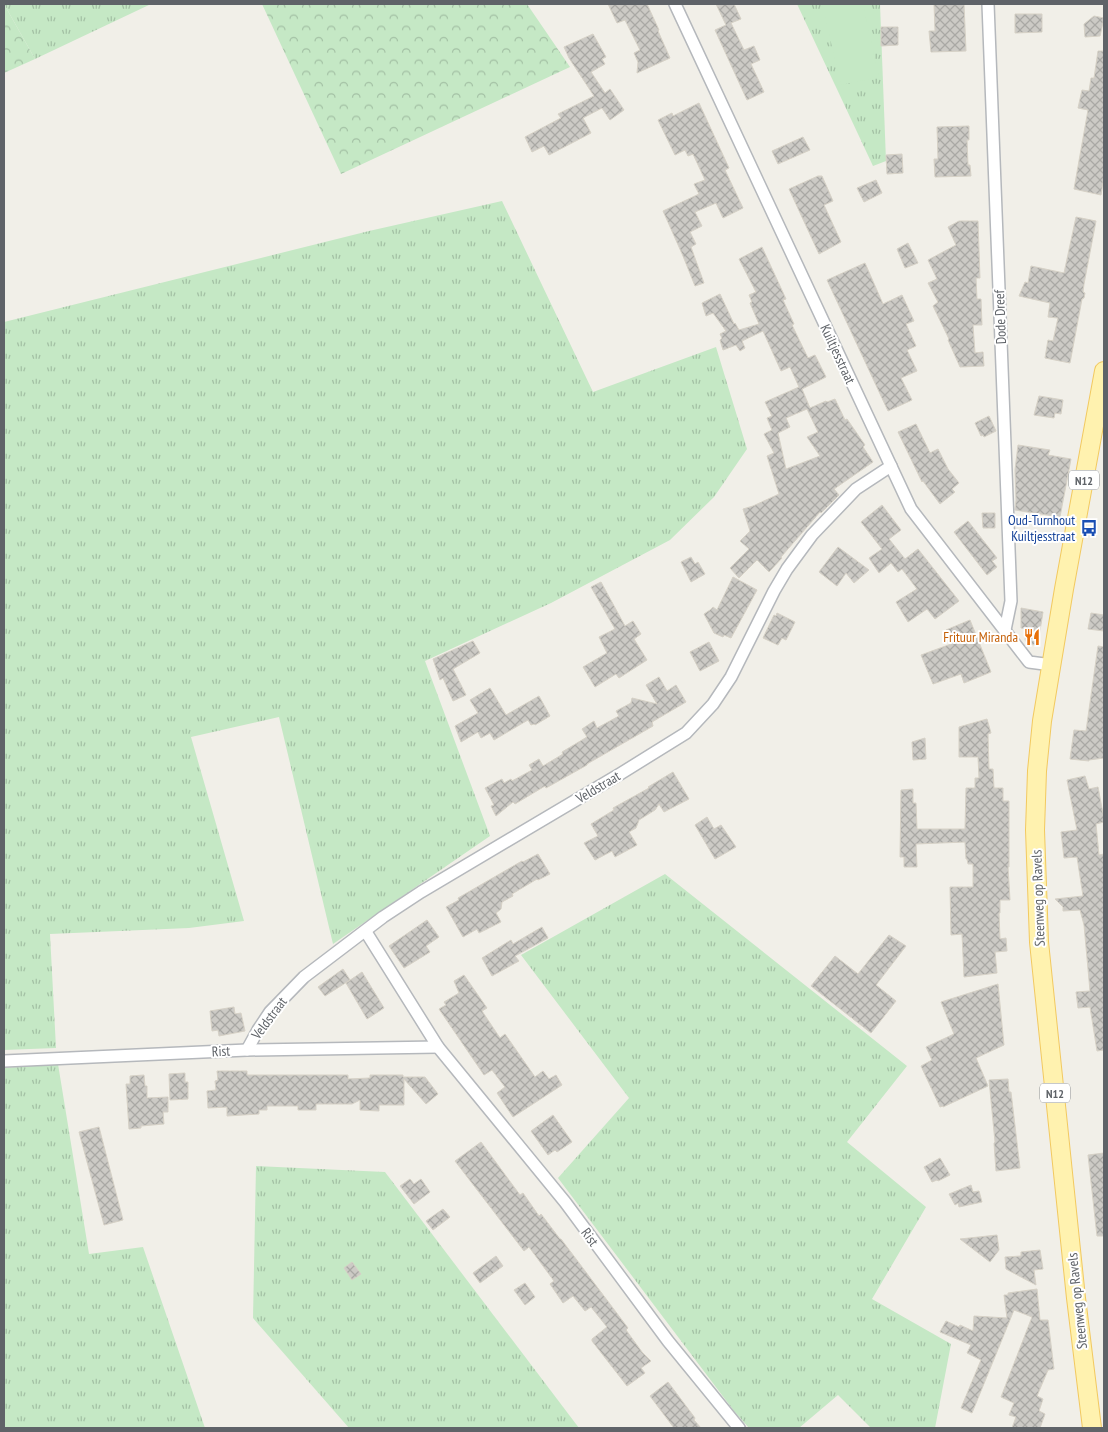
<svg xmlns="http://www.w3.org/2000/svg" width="1108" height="1432" font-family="'PT Sans Narrow',sans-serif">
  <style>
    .grass { fill: url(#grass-tufts) }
    .forest { fill: url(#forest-crowns) }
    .green { fill: #c5e8c5 }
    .building { fill: url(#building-cross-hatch); stroke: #d6d1c6; fill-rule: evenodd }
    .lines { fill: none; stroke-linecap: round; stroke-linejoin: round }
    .street-casing { stroke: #b5b8bc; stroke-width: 14 }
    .primary-casing { stroke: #f2c960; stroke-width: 20 }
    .street { stroke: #fff; stroke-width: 11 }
    .primary { stroke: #fff2af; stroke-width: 18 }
    .labels { text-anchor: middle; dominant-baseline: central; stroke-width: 4; stroke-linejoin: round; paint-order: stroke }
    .shield { fill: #fff; stroke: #8f9295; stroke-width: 1 }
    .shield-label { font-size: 12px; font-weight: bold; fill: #5f6368 }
    .street-label { font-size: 14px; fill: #5f6368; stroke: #fff }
    .transit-label { font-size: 14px; fill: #164399; stroke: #fff; text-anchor: end }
    .food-label { font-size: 14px; fill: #c56008; stroke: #fff; text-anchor: end }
  </style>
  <defs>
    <pattern id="grass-tufts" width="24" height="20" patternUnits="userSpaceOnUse" patternTransform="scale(1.25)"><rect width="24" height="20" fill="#c5e8c5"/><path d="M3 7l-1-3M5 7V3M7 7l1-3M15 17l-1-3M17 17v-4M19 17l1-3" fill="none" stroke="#a3c0a4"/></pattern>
    <pattern id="forest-crowns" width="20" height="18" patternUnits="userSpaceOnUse" patternTransform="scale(1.25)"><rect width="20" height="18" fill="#c5e8c5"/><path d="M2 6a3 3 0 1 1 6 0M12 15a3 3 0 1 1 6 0" fill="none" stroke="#a3c0a4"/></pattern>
    <pattern id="building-cross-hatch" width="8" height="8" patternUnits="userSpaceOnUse" patternTransform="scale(1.25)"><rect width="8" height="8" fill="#cccac5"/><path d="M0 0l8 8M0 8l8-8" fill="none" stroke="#a9a8a4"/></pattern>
  </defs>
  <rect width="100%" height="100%" fill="#f1efe8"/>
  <!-- grass -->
  <g class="grass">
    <polygon points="4,4 151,4 35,59"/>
    <polygon points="797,4 880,4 886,161 873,166"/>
    <polygon points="502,201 593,392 716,347 747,449 714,497 670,540 551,603 425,661 490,836 333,944 279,717 191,737 244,921 189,928 50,934 56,1048 4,1050 4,322 369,231"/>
    <polygon points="665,874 907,1066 847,1142 926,1207 872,1299 951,1344 935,1428 871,1428 838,1395 799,1428 749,1428 734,1411 558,1178 629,1098 521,955"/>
    <polygon points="58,1064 89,1254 143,1247 205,1428 4,1428 4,1068"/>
    <polygon points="256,1166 385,1172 579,1428 349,1428 253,1318"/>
  </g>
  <!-- forest -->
  <g class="forest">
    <polygon points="4,4 35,59 4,73"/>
    <polygon points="262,4 527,4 570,67 341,174"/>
  </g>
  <!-- green -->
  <polygon class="green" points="822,4 863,4 879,77 841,85"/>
  <!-- building -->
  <g class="building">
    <polygon points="608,4 647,4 659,30 658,31 670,58 637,73 638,62 634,53 640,50 625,20 617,23"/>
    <polygon points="716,4 734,4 741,19 731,23 744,50 754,46 760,60 751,64 764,92 747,100 715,30 726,25"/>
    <polygon points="934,4 964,4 966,51 931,52 929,31 935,31"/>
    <polygon points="1015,14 1042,14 1042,32 1015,33"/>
    <polygon points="1094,16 1104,18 1100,36 1085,37 1084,24"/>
    <polygon points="881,27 898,27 898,45 881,46"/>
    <polygon points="593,34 606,57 602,59 605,64 591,72 605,93 610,89 624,110 610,120 602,108 583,118 591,133 549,155 544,146 532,152 525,137 561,118 558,114 594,96 569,58 564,47"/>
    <polygon points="1098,51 1104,51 1104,176 1101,195 1074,189 1088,110 1078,108 1082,90 1089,91 1091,78 1094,78"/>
    <polygon points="699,103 729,168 725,170 743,208 723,218 716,203 695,212 702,226 690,232 696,244 691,247 704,283 695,286 683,256 663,211 699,194 694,184 705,180 693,154 688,156 685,150 675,155 658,120 672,113 673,116"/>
    <polygon points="969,126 969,140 967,140 968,165 970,165 971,176 935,177 934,159 938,159 937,127"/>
    <polygon points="803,137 810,150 778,164 772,151"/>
    <polygon points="902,154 903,173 887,174 886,155"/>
    <polygon points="818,176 822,176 833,201 824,205 841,242 819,254 789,189"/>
    <polygon points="876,180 882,193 864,202 857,188"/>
    <polygon points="1076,217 1096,221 1084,284 1083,292 1085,293 1084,298 1082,299 1070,363 1045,358 1048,340 1053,341 1058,318 1048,317 1050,303 1019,296 1025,282 1028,283 1031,266 1064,273"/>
    <polygon points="959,221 978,221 980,278 976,278 977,299 981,299 982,325 973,325 975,353 983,352 984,366 960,367 948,340 949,339 933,306 938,302 928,283 937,279 928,260 956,245 948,227"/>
    <polygon points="908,243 918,263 905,268 897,249"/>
    <path d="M 762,247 L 786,299 L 783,300 L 794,324 L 792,325 L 808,358 L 815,355 L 826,377 L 802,389 L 810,408 L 826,401 L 827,402 L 835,399 L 845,420 L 847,419 L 865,445 L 863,447 L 873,462 L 834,489 L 839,495 L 821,513 L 820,512 L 781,557 L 782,558 L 769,572 L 757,560 L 739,578 L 730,568 L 749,549 L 740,541 L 750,531 L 743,509 L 753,506 L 779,494 L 767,456 L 774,453 L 764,434 L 772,430 L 767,418 L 772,416 L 765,402 L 799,387 L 790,367 L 781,371 L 763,331 L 742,341 L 745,348 L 740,351 L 736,345 L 723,350 L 720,340 L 722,338 L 720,334 L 726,331 L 713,313 L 706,316 L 702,303 L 720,294 L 734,324 L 735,323 L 739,330 L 759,324 L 750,303 L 752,302 L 749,295 L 756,292 L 739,259 ZM 807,409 L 818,432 L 807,437 L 820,456 L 786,469 L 778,433 L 790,427 L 786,418 Z"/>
    <polygon points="865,263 883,304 902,295 914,321 906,324 916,346 907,350 917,371 901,378 912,400 888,411 827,280"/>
    <polygon points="1039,396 1063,400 1061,414 1055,413 1054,418 1034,415"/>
    <polygon points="989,416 996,431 984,437 983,435 981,436 975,423"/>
    <polygon points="916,424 930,453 938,449 948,469 959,483 952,489 955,492 940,504 923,481 922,482 898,432"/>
    <polygon points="1018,445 1050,450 1048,455 1071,459 1060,517 1015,510 1016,500 1015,470"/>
    <polygon points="882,505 901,530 889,539 905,559 918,549 959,601 935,619 927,609 908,622 896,602 917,589 902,569 898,572 891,563 879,573 869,558 882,549 861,522"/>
    <polygon points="982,513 995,513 995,528 983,528"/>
    <polygon points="968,521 997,558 992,561 997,567 987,575 954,532"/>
    <polygon points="838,547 869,570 854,583 846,573 837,586 819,572"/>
    <polygon points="691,557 695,564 698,562 705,574 691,582 681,562"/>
    <polygon points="733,577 757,590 731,638 724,635 723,637 714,633 704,614 710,610 713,607 717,610"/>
    <polygon points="601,582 625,626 633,621 641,634 634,639 647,660 619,678 616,674 595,687 583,667 607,653 599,637 615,629 591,587"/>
    <polygon points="1021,608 1043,612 1038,643 1035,645 1028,644 1025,640 1027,629 1021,628"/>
    <polygon points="777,613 795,622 786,640 782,638 778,645 763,638 774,615 776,616"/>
    <polygon points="1091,613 1104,615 1104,631 1088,629"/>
    <polygon points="970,620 991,672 964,683 961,674 933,684 921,655 951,644 946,630"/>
    <polygon points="473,641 480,653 453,669 466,695 453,701 443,678 440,680 433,659"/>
    <polygon points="709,642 719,661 700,671 690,652"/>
    <polygon points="1098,646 1104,647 1104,758 1089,760 1089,761 1070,759 1074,730 1086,731"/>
    <polygon points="659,677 667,691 676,685 686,702 652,722 653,726 634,737 587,764 587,765 546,788 545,786 515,804 513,802 496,816 491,806 494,805 485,788 502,779 504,783 511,779 512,781 532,770 529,765 539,759 543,766 563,754 562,752 587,737 582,729 594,721 597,728 619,716 616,711 631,703 632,698 657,704 646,685"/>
    <polygon points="490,688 506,715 539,696 550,716 535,725 534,724 531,725 528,720 494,740 490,733 481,738 478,732 461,742 455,726 478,713 470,700"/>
    <polygon points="987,719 991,733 988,734 989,769 993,769 994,788 1003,788 1003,801 1009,801 1009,867 1008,867 1010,900 1000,900 1000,913 999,913 1000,939 1006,938 1007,951 995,952 997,973 964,977 962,934 951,935 950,887 973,887 973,864 968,864 967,859 966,859 965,842 916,844 917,867 904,867 904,857 900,857 901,790 913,789 913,803 916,803 917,829 965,829 966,788 975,788 975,778 979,778 978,757 959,757 959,727"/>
    <polygon points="925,738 926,759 913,760 912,742"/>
    <polygon points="673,772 689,799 664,812 659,804 655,810 639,820 636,828 629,832 637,845 615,857 612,851 595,860 584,843 598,836 591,824 614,810 613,808 649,788 648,787"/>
    <polygon points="1085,776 1089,789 1098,787 1104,819 1104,822 1096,824 1099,855 1104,854 1104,1050 1097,1051 1090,1007 1078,1008 1076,992 1090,991 1084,925 1080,910 1063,911 1063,907 1055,899 1083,896 1077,857 1064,858 1061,832 1077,830 1067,780"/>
    <polygon points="707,817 714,829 721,825 736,847 715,859 695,825"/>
    <polygon points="538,854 550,874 538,880 537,879 512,894 513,896 502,902 501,909 496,913 501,922 479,933 477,929 463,937 446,907 459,900 458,898 522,861 523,862"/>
    <polygon points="427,920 439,937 426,946 430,952 404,968 389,946"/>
    <polygon points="542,927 548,938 515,956 519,961 492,976 482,958 511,940 513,944"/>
    <polygon points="889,935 906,946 876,985 896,1001 871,1033 811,986 835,956 858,974"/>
    <polygon points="343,969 350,980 325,996 318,987"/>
    <polygon points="362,972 384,1008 367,1019 346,983"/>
    <polygon points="464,975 487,1008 482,1011 500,1038 505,1034 535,1077 543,1071 549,1079 556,1075 562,1085 513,1117 497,1093 505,1087 492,1070 484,1075 439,1009 446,1005 444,1002 459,993 454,981"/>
    <polygon points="998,984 1004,1045 976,1058 988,1086 943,1107 943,1106 940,1107 921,1066 932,1060 926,1047 954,1034 941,1002"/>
    <polygon points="234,1007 235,1014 241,1013 245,1031 219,1036 218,1030 212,1031 210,1011"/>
    <polygon points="217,1071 247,1071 247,1075 348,1075 348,1079 370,1078 370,1075 403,1075 403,1077 425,1077 438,1094 426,1104 404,1079 404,1105 379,1105 379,1111 360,1110 360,1100 352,1104 316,1104 316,1110 298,1110 298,1106 267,1106 267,1110 259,1110 259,1114 227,1116 227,1107 208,1108 207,1091 216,1090 215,1081 218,1080"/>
    <polygon points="185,1073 185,1082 188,1082 188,1099 170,1100 169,1074"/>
    <polygon points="144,1075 145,1086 147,1086 147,1098 168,1097 168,1112 163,1112 164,1124 141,1126 141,1128 129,1129 126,1084 130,1084 130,1076"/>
    <polygon points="1008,1079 1009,1092 1011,1092 1020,1168 996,1171 994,1143 995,1142 989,1080"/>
    <polygon points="553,1115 572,1142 557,1152 555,1150 548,1155 531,1131"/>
    <polygon points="99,1127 123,1220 104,1225 79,1132"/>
    <polygon points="481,1142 520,1195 523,1193 539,1216 541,1214 560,1239 561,1239 628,1328 626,1330 642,1352 651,1361 641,1368 645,1373 627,1386 592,1341 592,1339 607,1327 591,1307 585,1311 573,1296 563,1303 550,1284 554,1281 529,1247 524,1251 455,1161"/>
    <polygon points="1104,1153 1104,1236 1097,1236 1088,1155"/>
    <polygon points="940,1158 950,1175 938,1181 937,1180 932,1182 924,1167"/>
    <polygon points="410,1179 414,1184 421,1179 430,1192 414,1204 400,1186"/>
    <polygon points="971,1185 973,1192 979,1191 982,1202 959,1207 958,1203 955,1205 949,1194"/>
    <polygon points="443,1209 450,1217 433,1230 426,1221"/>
    <polygon points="997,1235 999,1250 990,1262 960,1239"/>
    <polygon points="1040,1250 1043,1269 1034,1270 1036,1285 1006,1269 1005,1257 1021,1256 1021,1252"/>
    <polygon points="496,1256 503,1266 480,1283 473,1273"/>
    <polygon points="352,1262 361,1274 352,1280 344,1268"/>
    <polygon points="525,1283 535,1297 525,1305 514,1290"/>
    <polygon points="1037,1289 1040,1320 1048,1320 1054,1369 1048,1370 1037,1396 1043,1399 1039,1411 1045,1414 1040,1428 1012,1428 1016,1417 1009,1415 1014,1403 1001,1397 1032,1317 1014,1310 972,1413 961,1408 981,1360 967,1353 971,1345 940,1332 946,1321 959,1327 960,1325 973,1331 974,1316 1007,1318 1004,1295 1008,1295 1008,1293"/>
    <polygon points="668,1382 695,1418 694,1420 701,1428 674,1428 650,1396"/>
  </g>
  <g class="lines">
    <!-- street casing -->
    <g class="street-casing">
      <g id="street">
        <polyline points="675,4 911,509 1029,662 1052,665"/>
        <polyline points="988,4 1011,601 1005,630"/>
        <polyline points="366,932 438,1047 565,1202 668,1341 739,1428"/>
        <polyline points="247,1050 258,1030 270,1012 304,977 383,917 421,892 620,774 686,733 713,704 731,677 774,591 787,569 812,535 856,489 891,466"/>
        <polyline points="4,1061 247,1050 438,1047"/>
      </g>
    </g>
    <!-- primary casing -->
    <g class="primary-casing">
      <polyline id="primary" points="1092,1428 1076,1298 1039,942 1035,830 1037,771 1042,721 1064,589 1104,371"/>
    </g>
    <!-- street -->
    <use href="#street" class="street"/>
    <!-- primary -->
    <use href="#primary" class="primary"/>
  </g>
  <!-- icons -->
  <defs>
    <g id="bus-bare" transform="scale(1.35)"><path d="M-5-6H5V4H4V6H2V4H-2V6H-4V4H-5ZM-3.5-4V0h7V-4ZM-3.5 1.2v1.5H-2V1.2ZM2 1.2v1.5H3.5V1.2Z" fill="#1a4fb4" stroke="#fff" stroke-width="2.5" paint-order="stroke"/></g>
    <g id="restaurant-bare" transform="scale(1.35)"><path d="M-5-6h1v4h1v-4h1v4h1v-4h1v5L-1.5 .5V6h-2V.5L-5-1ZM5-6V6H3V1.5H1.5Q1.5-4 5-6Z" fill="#e8710a" stroke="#fff" stroke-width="2.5" paint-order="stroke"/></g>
  </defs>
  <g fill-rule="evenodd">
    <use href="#bus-bare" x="1089" y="528"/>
    <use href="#restaurant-bare" x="1032" y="637"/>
  </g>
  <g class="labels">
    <!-- shield labels -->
    <g class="shield">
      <rect x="1069" y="470.5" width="30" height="19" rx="4"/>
      <rect x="1040" y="1083.5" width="30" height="19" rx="4"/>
    </g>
    <g class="shield-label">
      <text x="1084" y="480">N12</text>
      <text x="1055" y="1093">N12</text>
    </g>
    <!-- street labels -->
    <g class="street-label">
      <text transform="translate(1000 317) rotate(-92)">Dode Dreef</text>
      <text transform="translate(838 354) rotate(65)">Kuiltjesstraat</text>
      <text transform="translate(598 787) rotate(-31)">Veldstraat</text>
      <text transform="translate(1038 898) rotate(-92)">Steenweg op Ravels</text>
      <text transform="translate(269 1018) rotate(-53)">Veldstraat</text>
      <text transform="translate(221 1051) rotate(-3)">Rist</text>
      <text transform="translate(590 1237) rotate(54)">Rist</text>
      <text transform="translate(1077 1301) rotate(-96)">Steenweg op Ravels</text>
    </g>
    <!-- transit labels -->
    <g class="transit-label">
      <text x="1075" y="520">Oud-Turnhout<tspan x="1075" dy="16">Kuiltjesstraat</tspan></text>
    </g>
    <!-- food labels -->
    <g class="food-label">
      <text x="1018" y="637">Frituur Miranda</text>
    </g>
  </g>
  <!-- border -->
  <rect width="1108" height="1432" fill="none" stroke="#5f6368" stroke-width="10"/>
</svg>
